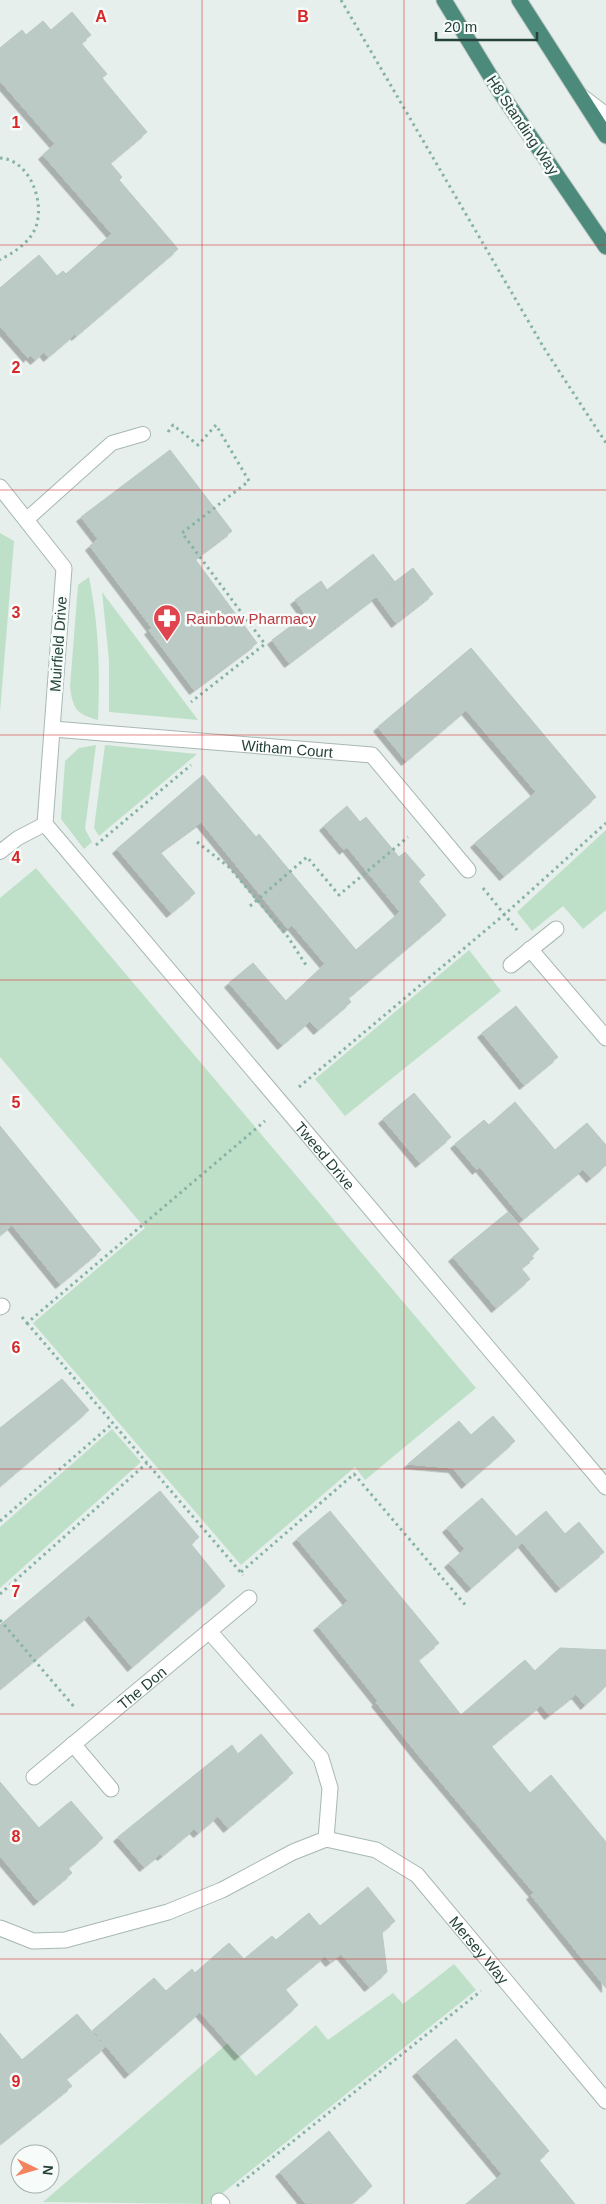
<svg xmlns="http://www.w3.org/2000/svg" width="606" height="2204" font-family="Helvetica,sans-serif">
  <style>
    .green { fill: #bfe0c8 }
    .building { fill: #bbcac4; stroke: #b8c9c2; filter: url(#shadow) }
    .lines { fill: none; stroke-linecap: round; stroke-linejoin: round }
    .service-casing { stroke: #a8b8b2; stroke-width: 16 }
    .minor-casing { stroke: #a8b8b2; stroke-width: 17 }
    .trunk-casing { stroke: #c2cac8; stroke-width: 17 }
    .path { stroke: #86b3a5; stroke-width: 3; stroke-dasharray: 2.5 4; stroke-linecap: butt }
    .service { stroke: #fff; stroke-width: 14 }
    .minor { stroke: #fff; stroke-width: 15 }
    .trunk { stroke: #4c8a7c; stroke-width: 15 }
    .grid { fill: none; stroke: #d62828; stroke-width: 1; stroke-opacity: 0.55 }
    .labels { text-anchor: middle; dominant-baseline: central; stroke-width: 5; stroke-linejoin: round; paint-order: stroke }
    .street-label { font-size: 15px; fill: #24423a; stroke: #f7fbf9 }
    .health-label { font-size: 15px; fill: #be3a42; stroke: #f7fbf9; text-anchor: start }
    .grid-label { font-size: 16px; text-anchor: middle; font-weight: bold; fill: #d62828; stroke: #f7fbf9; stroke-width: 5; stroke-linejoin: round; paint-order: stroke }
  </style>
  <defs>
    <filter id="shadow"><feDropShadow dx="-4.5" dy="4.5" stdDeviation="0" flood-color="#0004"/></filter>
  </defs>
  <rect width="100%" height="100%" fill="#e6efeb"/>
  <!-- green -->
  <g class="green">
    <polygon points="0,533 14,541 0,712"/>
    <path d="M 89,577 C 99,628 100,668 98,720 C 76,714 73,709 70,687 L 78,585 Z"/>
    <polygon points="102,592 198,720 109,712 109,660"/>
    <polygon points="96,745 85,829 92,842 84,849 61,819 65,761 79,748"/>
    <polygon points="105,745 197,754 99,836 94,828"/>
    <polygon points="606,830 606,910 583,929 563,906 532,931 517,912"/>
    <polygon points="36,868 476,1388 365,1480 355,1467 241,1565 33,1323 145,1228 0,1057 0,898"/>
    <polygon points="469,950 501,991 345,1116 315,1079"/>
    <polygon points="112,1429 141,1462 0,1588 0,1527"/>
    <polygon points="454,1964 476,1990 209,2204 43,2202 228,2043 256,2076 316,2025 328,2040 393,1993 403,2004"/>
  </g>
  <!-- building -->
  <g class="building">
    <polygon points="72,12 91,35 81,43 107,74 102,78 147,132 110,163 122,177 119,180 178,249 76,336 75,334 48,357 44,352 35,360 30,355 28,358 0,326 0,288 39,255 57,276 63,271 66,274 112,234 43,155 55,144 0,81 0,48 22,30 26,35 43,21 51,30"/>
    <polygon points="170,450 232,531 195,559 257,643 194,690 149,630 152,628 90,546 98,539 81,517"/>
    <polygon points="373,554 395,582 289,663 272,640 306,615 295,600 321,581 327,590"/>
    <polygon points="413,568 433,594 396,623 376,596"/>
    <polygon points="471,648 596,797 504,876 475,843 536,792 466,710 406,761 378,727"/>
    <polygon points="203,775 256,837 259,834 356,950 400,912 347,847 344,850 324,826 347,806 360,822 366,817 399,857 405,852 425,875 418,881 446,915 348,998 351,1002 318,1030 310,1021 282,1045 229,983 253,963 286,1001 325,964 292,925 288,929 201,822 160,852 195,893 171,913 117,849"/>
    <polygon points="516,1006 558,1057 524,1085 482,1033"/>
    <polygon points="414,1093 451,1137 420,1163 383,1119"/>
    <polygon points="515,1102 555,1150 587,1123 606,1145 606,1165 591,1178 583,1169 523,1219 480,1167 477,1170 455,1144 484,1120 489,1125"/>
    <polygon points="0,1126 101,1250 60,1284 12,1225 0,1235"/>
    <polygon points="508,1212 539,1249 531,1256 534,1258 521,1268 530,1279 496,1308 453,1257"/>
    <polygon points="62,1379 89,1410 0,1486 0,1428"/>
    <polygon points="493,1416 515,1441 466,1484 453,1468 408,1464 459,1421 471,1435"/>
    <polygon points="160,1491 199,1537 191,1544 225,1586 132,1667 89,1615 0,1689 0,1625"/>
    <polygon points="482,1498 522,1543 471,1588 449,1563 465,1549 447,1528"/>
    <polygon points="330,1511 439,1643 418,1660 461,1715 525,1660 535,1671 560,1648 606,1650 606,1686 585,1705 576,1694 549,1715 541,1705 491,1746 530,1793 551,1775 606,1842 606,1988 531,1895 534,1893 419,1756 376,1702 378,1701 318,1626 348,1601 297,1539"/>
    <polygon points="546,1511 565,1534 579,1522 604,1552 560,1588 517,1536"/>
    <polygon points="261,1734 293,1773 228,1828 218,1816 198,1833 194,1829 162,1856 160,1854 144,1867 118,1837 232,1745 238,1754"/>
    <polygon points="0,1782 39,1828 71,1801 103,1838 68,1868 72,1873 38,1901 0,1856"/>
    <polygon points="368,1887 395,1921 382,1932 387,1972 369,1987 341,1954 330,1962 325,1956 285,1989 298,2005 239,2056 200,2012 129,2074 93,2030 154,1978 166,1991 192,1969 195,1973 229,1943 244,1959 272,1936 276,1940 309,1913 320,1926"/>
    <polygon points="77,2014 105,2047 66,2079 72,2086 0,2144 0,2033 22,2060"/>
    <polygon points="456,2039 549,2151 539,2160 575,2204 466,2204 502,2174 417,2072"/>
    <polygon points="329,2131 372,2186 351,2204 306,2204 280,2172"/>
  </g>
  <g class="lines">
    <!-- service casing -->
    <g class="service-casing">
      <g id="service">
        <polyline points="26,520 112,443 143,434"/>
        <polyline points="0,852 18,838 45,824"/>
      </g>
    </g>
    <!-- minor casing -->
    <g class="minor-casing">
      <g id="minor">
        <polyline points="581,96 606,115"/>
        <path id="s1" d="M 0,487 L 64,568 L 45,824 L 606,1487"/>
        <path id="s2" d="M 53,729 L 372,755 L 468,870"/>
        <polyline points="530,949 606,1038"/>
        <polyline points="511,965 556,929"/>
        <polyline points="0,1307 2,1306"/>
        <polyline points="209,1631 321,1758 330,1788 326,1839"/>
        <polyline points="73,1744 111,1789"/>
        <path id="s3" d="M 34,1777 L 249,1598"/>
        <path id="s4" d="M 0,1928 L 33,1941 L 65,1940 L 168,1912 L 222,1890 L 293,1852 L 326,1839 L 376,1850 L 417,1875 L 606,2101"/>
        <polyline points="219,2201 222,2204"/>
      </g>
    </g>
    <!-- trunk casing -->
    <g class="trunk-casing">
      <g id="trunk">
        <polyline points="444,0 500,92 606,247"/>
        <polyline points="519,0 606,136"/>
      </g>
    </g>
    <!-- path -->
    <g class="path">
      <polyline points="341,0 544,348 606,443"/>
      <path d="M 0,158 C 33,160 49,212 31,236 C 23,247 12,253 0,260"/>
      <polyline points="168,432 173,425 198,445 216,425 249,481 182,533 265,644 191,702"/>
      <polyline points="197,842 230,868 286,934 306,965"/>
      <polyline points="96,845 191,765"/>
      <polyline points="483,888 517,930"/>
      <polyline points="250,906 307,857 339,895 408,837"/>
      <polyline points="299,1087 505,914 606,823"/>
      <polyline points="22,1317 27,1323 265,1121"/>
      <polyline points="27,1323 243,1575"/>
      <polyline points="0,1521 112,1424"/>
      <polyline points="241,1572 354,1474 467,1607"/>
      <polyline points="0,1594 147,1463"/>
      <polyline points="0,1620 76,1709"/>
      <polyline points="237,2186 481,1991"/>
    </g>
    <!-- service -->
    <use href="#service" class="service"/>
    <!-- minor -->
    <use href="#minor" class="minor"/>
    <!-- trunk -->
    <use href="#trunk" class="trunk"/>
  </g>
  <!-- grid -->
  <path class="grid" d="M 202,0 L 202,2204M 404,0 L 404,2204M 0,245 L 606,245M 0,490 L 606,490M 0,735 L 606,735M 0,980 L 606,980M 0,1224 L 606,1224M 0,1469 L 606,1469M 0,1714 L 606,1714M 0,1959 L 606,1959"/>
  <!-- icons -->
  <defs>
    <g id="pharmacy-pin" transform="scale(1.4375)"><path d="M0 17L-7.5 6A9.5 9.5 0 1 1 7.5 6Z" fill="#e0444e" stroke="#f7fbf9"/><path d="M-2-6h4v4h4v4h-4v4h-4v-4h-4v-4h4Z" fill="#fff"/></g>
  </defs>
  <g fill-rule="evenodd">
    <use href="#pharmacy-pin" x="167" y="618"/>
  </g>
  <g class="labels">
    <!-- street labels -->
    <g class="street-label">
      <text transform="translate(523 125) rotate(56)">H8 Standing Way</text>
      <text transform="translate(58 644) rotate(-86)">Muirfield Drive</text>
      <text stroke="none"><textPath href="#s2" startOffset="235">Witham Court</textPath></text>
      <text stroke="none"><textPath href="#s1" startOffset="794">Tweed Drive</textPath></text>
      <text stroke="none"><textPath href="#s3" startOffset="140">The Don</textPath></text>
      <text stroke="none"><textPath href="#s4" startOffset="545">Mersey Way</textPath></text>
    </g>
    <!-- health labels -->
    <g class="health-label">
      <text x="186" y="618">Rainbow Pharmacy</text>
    </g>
  </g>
  <g class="grid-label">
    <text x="101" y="22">A</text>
    <text x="303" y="22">B</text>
    <text x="16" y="128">1</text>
    <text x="16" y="373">2</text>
    <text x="16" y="618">3</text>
    <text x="16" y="863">4</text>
    <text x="16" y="1108">5</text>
    <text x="16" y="1353">6</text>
    <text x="16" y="1597">7</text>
    <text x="16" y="1842">8</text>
    <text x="16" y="2087">9</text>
  </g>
  <!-- north arrow -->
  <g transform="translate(35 2169) rotate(95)"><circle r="24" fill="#f7fbf9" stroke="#a3b1ad"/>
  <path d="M0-4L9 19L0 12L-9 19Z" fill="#f4845f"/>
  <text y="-8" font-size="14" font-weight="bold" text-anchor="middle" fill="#24423a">N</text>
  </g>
  <!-- scale -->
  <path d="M436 32v8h101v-8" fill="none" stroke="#24423a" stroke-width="2.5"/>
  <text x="444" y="32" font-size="15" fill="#24423a" stroke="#f7fbf9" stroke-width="4" paint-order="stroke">20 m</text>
</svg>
